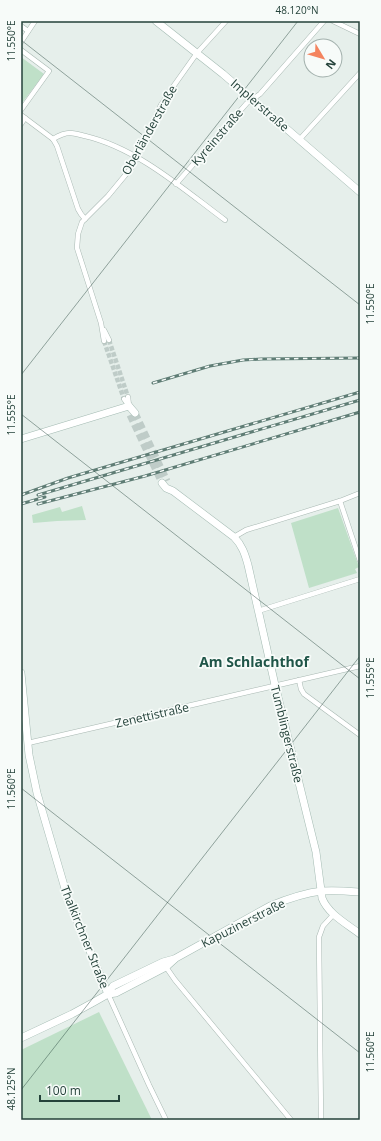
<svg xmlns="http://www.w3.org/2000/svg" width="381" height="1141" font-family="'Open Sans',sans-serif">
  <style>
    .green { fill: #bfe0c8 }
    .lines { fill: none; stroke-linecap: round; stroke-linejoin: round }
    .street-tunnel { stroke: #bfccc8; stroke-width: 4.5; stroke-dasharray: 4.5 2; stroke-linecap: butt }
    .secondary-tunnel { stroke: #bfccc8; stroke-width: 7; stroke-dasharray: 7 3.5; stroke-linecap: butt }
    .street-casing { stroke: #a8b8b2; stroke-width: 5.5 }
    .secondary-casing { stroke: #a4bbb3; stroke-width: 8 }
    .street { stroke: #fff; stroke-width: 4.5 }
    .secondary { stroke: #fff; stroke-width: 7 }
    .rail-casing { stroke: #5f7d75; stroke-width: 3 }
    .rail { stroke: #f7fbf9; stroke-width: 1.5; stroke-dasharray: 4.5; stroke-linecap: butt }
    .ticks { fill: none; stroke: #24423a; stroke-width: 1; stroke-opacity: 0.45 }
    .labels { text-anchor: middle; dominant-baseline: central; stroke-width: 3.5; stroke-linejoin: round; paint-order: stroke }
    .street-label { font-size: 12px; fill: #24423a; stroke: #f7fbf9 }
    .quarter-label { font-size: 14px; font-weight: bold; fill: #1f5548; stroke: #f7fbf9 }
    .neatline { fill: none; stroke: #24423a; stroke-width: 1.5 }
    .ticks-label { font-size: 10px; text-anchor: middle; fill: #24423a }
  </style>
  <rect width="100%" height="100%" fill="#e6efeb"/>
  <!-- green -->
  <g class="green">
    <polygon points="21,57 44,74 22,103 21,102"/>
    <polygon points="82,506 86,520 57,521 33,523 32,515 60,507 62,512"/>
    <polygon points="338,508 359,567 355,569 357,573 309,588 291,523"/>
    <polygon points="99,1012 152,1120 21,1120 21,1050"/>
  </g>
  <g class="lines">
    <!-- street-tunnel -->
    <g class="street-tunnel">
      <polyline points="109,340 128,397"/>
      <polyline points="104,341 124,399"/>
    </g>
    <!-- secondary-tunnel -->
    <g class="secondary-tunnel">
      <polyline points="135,413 167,481"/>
      <polyline points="130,415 162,483"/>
    </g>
    <!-- street casing -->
    <g class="street-casing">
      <g id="street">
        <polyline points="333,21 360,34"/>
        <polyline points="21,26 28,31"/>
        <polyline points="21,42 35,21"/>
        <polyline points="21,50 49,71 21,110"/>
        <polyline points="21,115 53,139 57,146 78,209 81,214 85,219"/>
        <polyline points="21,124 25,118"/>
        <path d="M 53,139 C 58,136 64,133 70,133 C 75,133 80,135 85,136 C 137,148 183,189 225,220"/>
        <polyline points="300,139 360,73"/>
        <polyline points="176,184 247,103 260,94 324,21"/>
        <polyline points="104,330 109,340"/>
        <polyline points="104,341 101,323 77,248 78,234 82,222 108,196 132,167 161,105 175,84 197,53 226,21"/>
        <polyline points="128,397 129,406"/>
        <polyline points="124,399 129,406"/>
        <polyline points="340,501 360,561"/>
        <polyline points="234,537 246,530 340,501 360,493"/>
        <polyline points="258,611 360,579"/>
        <polyline points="299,680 301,689 304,694 360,735"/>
        <polyline points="28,743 360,666"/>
        <polyline points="166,967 175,980 291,1120"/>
        <polyline points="108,994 149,1085 166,1120"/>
        <polyline points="321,1120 319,937 323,926 334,914"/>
      </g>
    </g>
    <!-- secondary casing -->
    <g class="secondary-casing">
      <g id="secondary">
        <polyline points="156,21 223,74 360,192"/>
        <polyline points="129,406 135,413"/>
        <polyline points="21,439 129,406"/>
        <path d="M 162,483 L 166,488 L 173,491 L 234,537 C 242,545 245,554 248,565 L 275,685 L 316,852 L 322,898 C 328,914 347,924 360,934"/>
        <polyline points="21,673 29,755 37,793 68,899 108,994"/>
        <path d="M 108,994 L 116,993 L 166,967 L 176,958 L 270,906 C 287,899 304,893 322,891 C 335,890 347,891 360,892"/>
        <polyline points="21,1038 72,1014 94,1002 108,994 113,986 163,962 174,959"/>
      </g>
    </g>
    <!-- street -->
    <use href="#street" class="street"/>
    <!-- secondary -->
    <use href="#secondary" class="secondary"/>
    <!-- rail casing -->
    <g class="rail-casing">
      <g id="rail">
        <polyline points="153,383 210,366 243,360 261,359 360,358"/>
        <polyline points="21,495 68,478 360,392"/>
        <polyline points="38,495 360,400"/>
        <polyline points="21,504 45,497"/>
        <polyline points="38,504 145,476 360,412"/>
      </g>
    </g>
    <!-- rail -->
    <use href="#rail" class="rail"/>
  </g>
  <!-- ticks -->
  <path class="ticks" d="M 21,40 L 360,305M 21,375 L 298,21M 21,414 L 360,679M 21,788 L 360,1053M 21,1090 L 360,656"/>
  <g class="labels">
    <!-- street labels -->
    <g class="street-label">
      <text transform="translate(260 105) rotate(41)">Implerstraße</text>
      <text transform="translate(149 130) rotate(-61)">Oberländerstraße</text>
      <text transform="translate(217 137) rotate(-49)">Kyreinstraße</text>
      <text transform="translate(152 715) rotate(-13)">Zenettistraße</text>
      <text transform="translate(287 734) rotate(76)">Tumblingerstraße</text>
      <text transform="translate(243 923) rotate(-27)">Kapuzinerstraße</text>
      <text transform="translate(85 937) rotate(68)">Thalkirchner Straße</text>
    </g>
    <!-- quarter labels -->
    <g class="quarter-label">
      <text x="254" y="661">Am Schlachthof</text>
    </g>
  </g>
  <!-- border -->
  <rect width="381" height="1141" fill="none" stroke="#f7fbf9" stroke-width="44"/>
  <!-- north arrow -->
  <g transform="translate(323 58) rotate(128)"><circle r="19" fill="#f7fbf9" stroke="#a3b1ad"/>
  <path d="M0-3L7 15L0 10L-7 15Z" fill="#f4845f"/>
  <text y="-6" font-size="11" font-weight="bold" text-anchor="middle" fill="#24423a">N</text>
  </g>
  <!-- scale -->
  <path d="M40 1095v6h79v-6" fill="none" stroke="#24423a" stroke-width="2"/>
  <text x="46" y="1095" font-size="12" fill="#24423a" stroke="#f7fbf9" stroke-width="3" paint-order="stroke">100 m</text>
  <rect x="22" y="22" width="337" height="1097" class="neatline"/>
  <g class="ticks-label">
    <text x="297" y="14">48.120°N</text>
    <text transform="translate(11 41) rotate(-90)" y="4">11.550°E</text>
    <text transform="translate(370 304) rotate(-90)" y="4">11.550°E</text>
    <text transform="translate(11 415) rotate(-90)" y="4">11.555°E</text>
    <text transform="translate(370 678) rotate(-90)" y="4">11.555°E</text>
    <text transform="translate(11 789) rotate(-90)" y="4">11.560°E</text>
    <text transform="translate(370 1052) rotate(-90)" y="4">11.560°E</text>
    <text transform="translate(11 1089) rotate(-90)" y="4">48.125°N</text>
  </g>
</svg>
